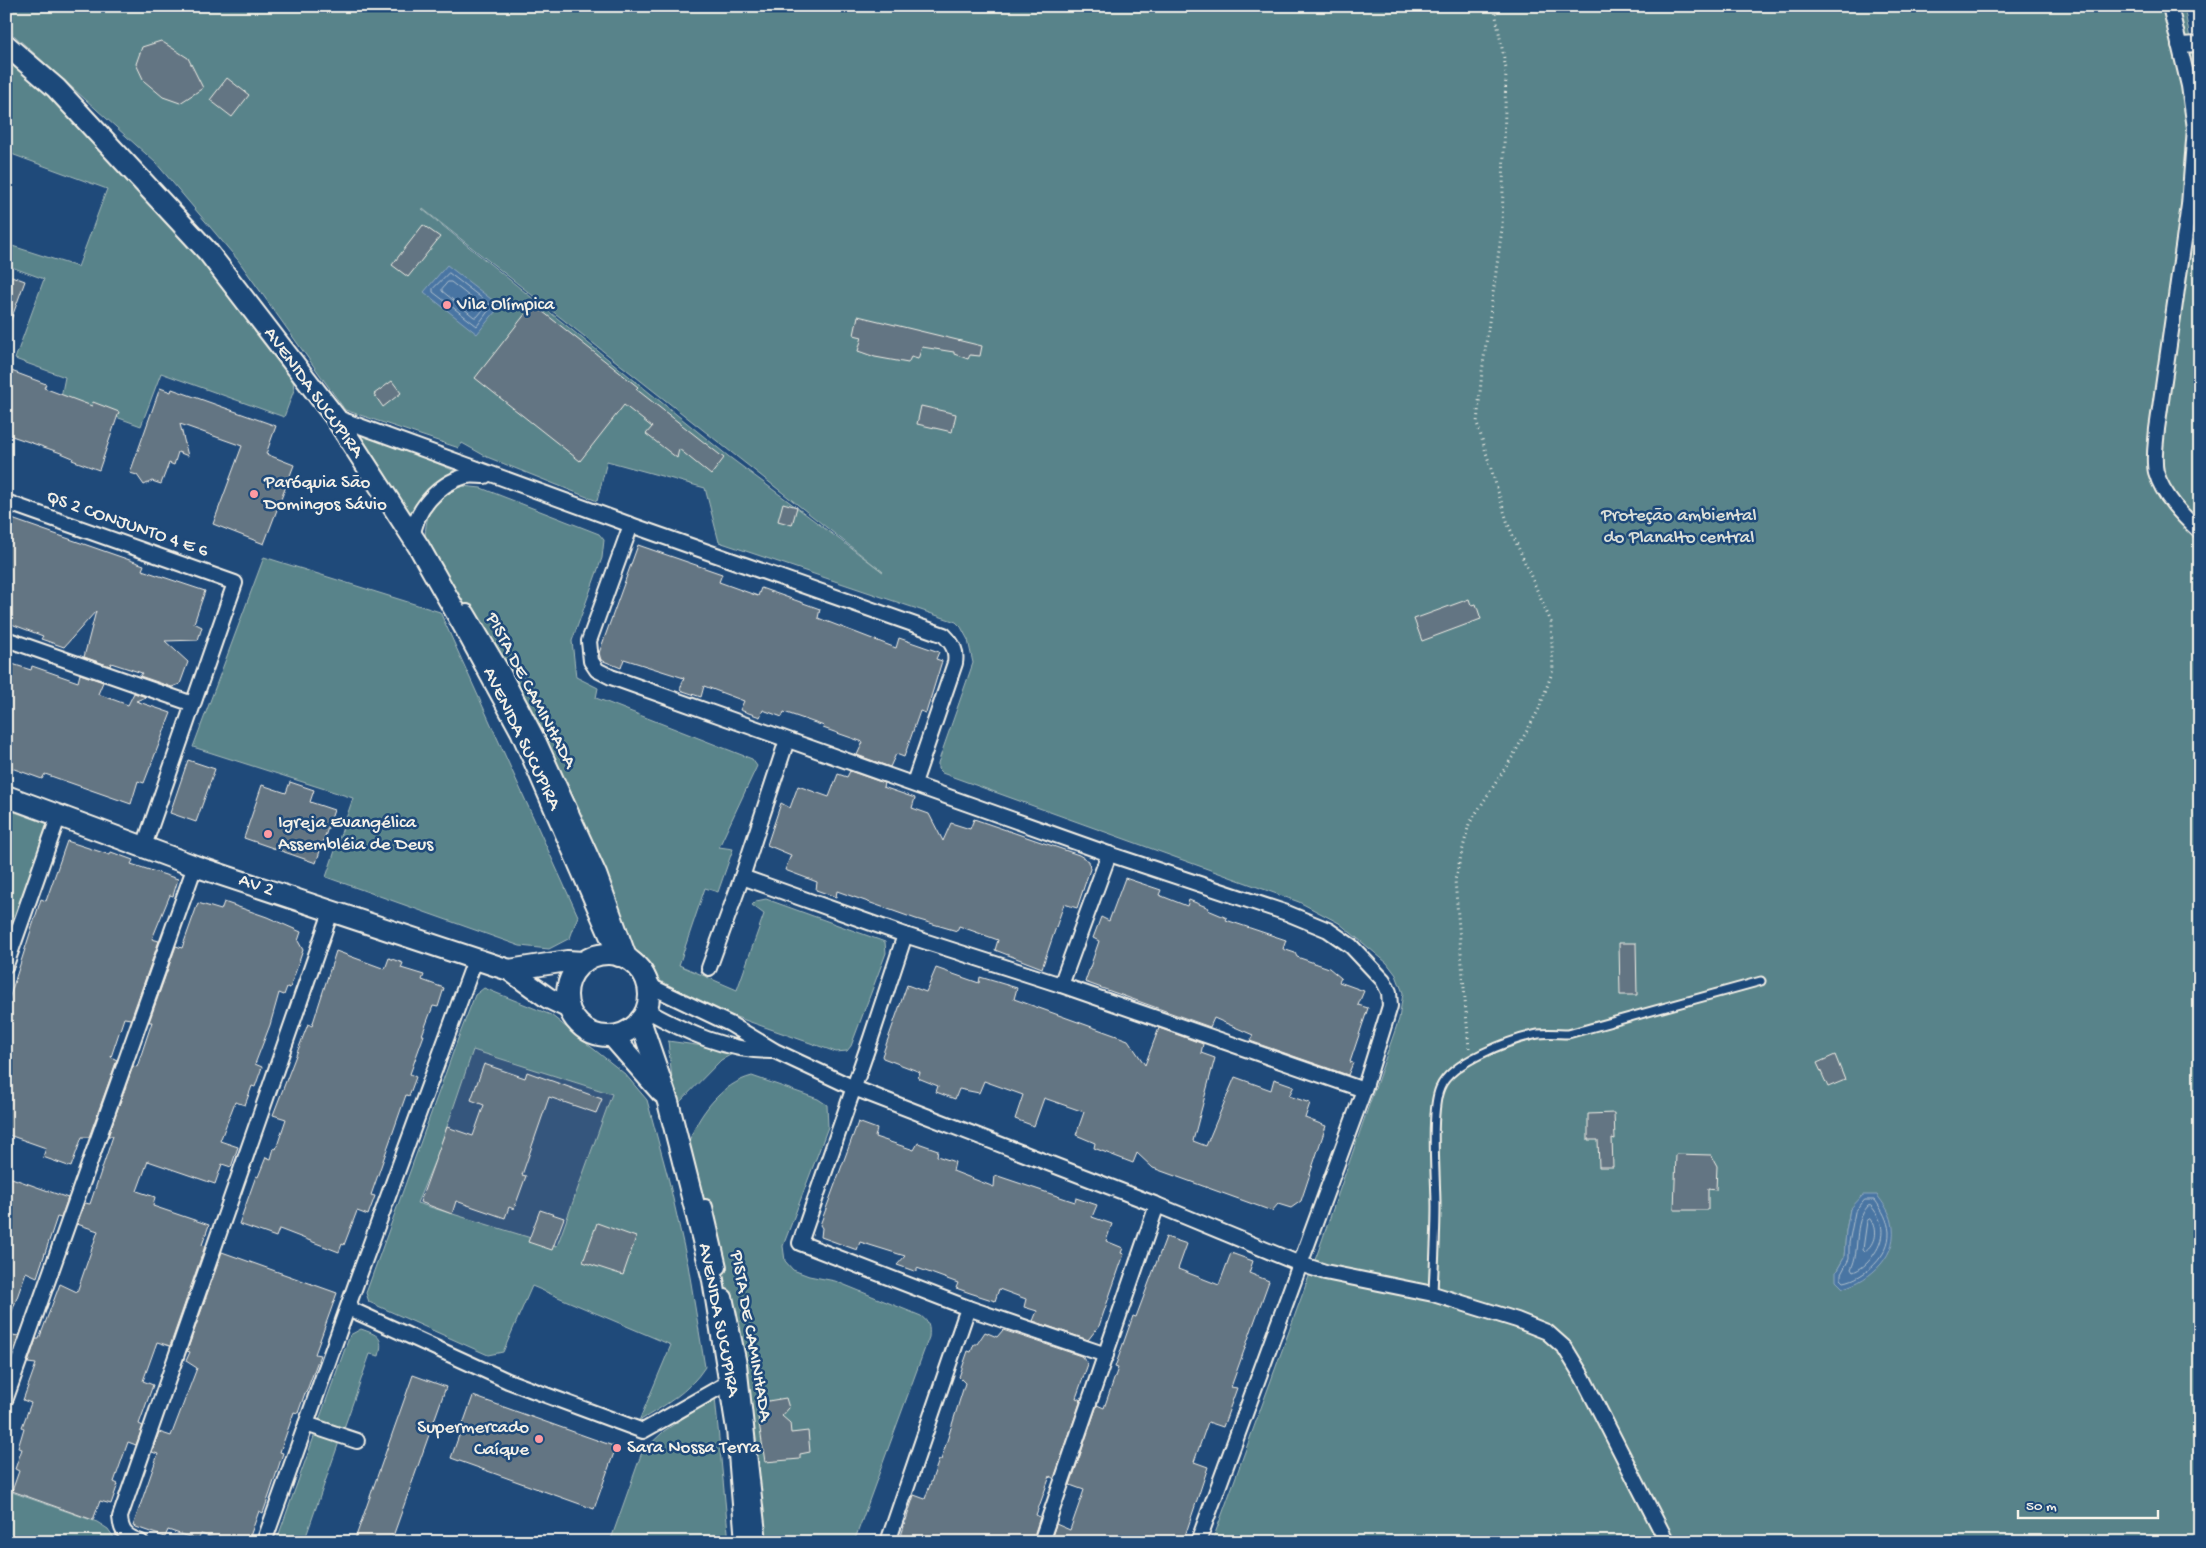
<svg xmlns="http://www.w3.org/2000/svg" width="2206" height="1548" font-family="'Gochi Hand',sans-serif">
  <style>
    .built { fill: #34577d }
    .green { fill: #58838a; stroke: #a6bab9; fill-rule: evenodd }
    .water { fill: #4875a3; stroke: #8da7bf }
    .lines { fill: none; stroke-linecap: round; stroke-linejoin: round }
    .shore { stroke: #afbfcc; stroke-width: 1 }
    .building { fill: #647483; stroke: #f4f1e8 }
    .lane-casing { stroke: #f4f1e8; stroke-width: 11 }
    .street-casing { stroke: #f4f1e8; stroke-width: 18 }
    .secondary-casing { stroke: #f4f1e8; stroke-width: 24 }
    .path { stroke: #f4f1e8; stroke-width: 3; stroke-dasharray: 1 4; stroke-linecap: butt }
    .lane { stroke: #1f4a7a; stroke-width: 7 }
    .street { stroke: #1f4a7a; stroke-width: 14 }
    .secondary { stroke: #1f4a7a; stroke-width: 20 }
    .poi-dot { fill: #ff9aa2; stroke: #1f4a7a; stroke-width: 2 }
    .labels { text-anchor: middle; dominant-baseline: central; stroke-width: 5; stroke-linejoin: round; paint-order: stroke }
    .poi-label { font-size: 19px; fill: #f4f1e8; stroke: #1f4a7a; text-anchor: start }
    .street-label { font-size: 19px; fill: #f4f1e8; stroke: #1f4a7a }
    .park-label { font-size: 19px; fill: #dde0da; stroke: #1f4a7a }
  </style>
  <rect width="100%" height="100%" fill="#1f4a7a"/>
  <filter id="ink" filterUnits="userSpaceOnUse"><feTurbulence type="fractalNoise" baseFrequency=".02" numOctaves="2"/><feDisplacementMap in="SourceGraphic" scale="10" xChannelSelector="R" yChannelSelector="G"/><feConvolveMatrix kernelMatrix="1 2 1 2 8 2 1 2 1" color-interpolation-filters="sRGB"/></filter>
  <g filter="url(#ink)">
    <!-- built -->
    <polygon class="built" points="473,1050 612,1094 558,1246 417,1203 438,1153"/>
    <!-- green -->
    <g class="green">
      <path d="M 6,6 L 161,6 L 167,11 L 170,6 L 2184,6 L 2200,94 L 2200,1542 L 1212,1542 L 1319,1249 L 1399,1019 L 1403,993 L 1396,975 L 1387,963 L 1339,923 L 1299,902 L 942,773 L 938,769 L 938,763 L 973,663 L 968,640 L 961,627 L 956,622 L 719,542 L 705,488 L 607,461 L 597,501 L 487,457 L 462,443 L 459,448 L 345,410 L 238,260 L 156,163 L 6,28 ZM 422,209 L 423,209 L 883,572 L 728,456 ZM 1850,1209 L 1852,1285 L 1836,1272 L 1844,1258 L 1846,1231 Z"/>
      <polygon points="6,56 30,76 110,155 199,251 292,370 294,390 284,417 161,373 141,426 61,397 65,377 15,359 44,279 6,265 6,244 78,267 107,189 6,152"/>
      <polygon points="356,428 457,472 442,478 416,503 414,520"/>
      <path d="M 462,486 L 481,488 L 599,534 L 604,540 L 602,558 L 572,641 L 576,677 L 598,688 L 596,698 L 752,759 L 757,766 L 719,847 L 733,849 L 718,892 L 705,888 L 679,965 L 737,990 L 764,914 L 752,905 L 756,901 L 766,899 L 885,942 L 886,953 L 851,1046 L 847,1051 L 836,1052 L 719,1011 L 654,982 L 644,970 L 425,541 C 425,511 434,497 462,486 Z"/>
      <polygon points="264,557 440,612 578,916 570,938 549,949 520,946 326,877 353,798 193,747"/>
      <polygon points="6,809 48,824 6,940"/>
      <path d="M 484,988 L 551,1015 L 625,1074 L 647,1100 L 669,1181 L 688,1265 L 705,1367 C 689,1392 664,1406 639,1421 L 671,1345 L 532,1286 L 503,1352 L 488,1355 L 369,1302 L 366,1293 L 459,1036 L 475,995 ZM 473,1050 L 612,1094 L 557,1246 L 417,1203 L 438,1153 Z"/>
      <polygon points="668,1041 738,1051 721,1060 675,1107"/>
      <path d="M 752,1076 L 818,1099 L 827,1105 L 828,1127 L 783,1246 L 785,1261 L 793,1270 L 809,1276 L 835,1281 L 921,1316 C 929,1322 930,1327 929,1337 L 854,1542 L 754,1542 L 688,1144 C 698,1115 721,1084 752,1076 Z"/>
      <path d="M 361,1329 C 378,1335 384,1337 379,1356 L 370,1354 L 344,1428 L 319,1420 L 350,1335 Z"/>
      <polygon points="715,1397 729,1542 610,1542 642,1452 664,1431"/>
      <polygon points="315,1434 339,1442 304,1542 276,1542"/>
      <polygon points="6,1490 97,1522 108,1529 117,1542 6,1542"/>
    </g>
    <!-- water -->
    <g class="water">
      <polygon points="447,265 500,306 477,334 424,292"/>
      <path d="M 1863,1195 L 1877,1195 C 1883,1203 1890,1212 1892,1222 C 1900,1254 1871,1280 1843,1288 L 1836,1281 L 1836,1272 L 1844,1258 L 1846,1231 L 1850,1209 Z"/>
    </g>
    <g class="lines">
      <!-- shore -->
      <g class="shore">
        <polygon points="449,273 492,306 477,326 433,292 433,289"/>
        <polygon points="448,282 451,282 483,307 483,310 477,317 474,317 442,291 442,289"/>
        <path d="M 1865,1200 L 1875,1200 C 1882,1210 1888,1220 1889,1232 C 1890,1255 1865,1278 1844,1282 L 1841,1279 L 1841,1274 L 1849,1259 L 1849,1243 L 1855,1212 Z"/>
        <path d="M 1871,1206 C 1886,1223 1885,1240 1872,1257 C 1867,1264 1861,1269 1853,1272 L 1851,1269 C 1861,1249 1852,1224 1868,1206 Z"/>
        <path d="M 1870,1219 C 1878,1230 1875,1244 1865,1251 L 1863,1249 L 1867,1221 Z"/>
      </g>
    </g>
    <!-- building -->
    <g class="building">
      <polygon points="161,41 188,58 203,88 180,103 163,97 144,81 136,64 142,47"/>
      <polygon points="227,78 249,95 232,117 210,100"/>
      <polygon points="423,225 440,237 408,277 392,265"/>
      <polygon points="6,274 25,281 8,328 6,328"/>
      <polygon points="533,304 638,387 636,389 724,458 711,475 679,449 677,458 646,434 652,427 624,405 580,461 475,378"/>
      <polygon points="858,316 982,346 980,356 970,355 968,359 954,354 954,352 922,347 918,359 911,357 908,363 875,357 858,351 862,337 854,335"/>
      <polygon points="6,369 46,384 44,388 92,406 93,402 119,412 99,470 72,460 73,458 61,453 6,434"/>
      <polygon points="392,381 401,393 383,407 374,394"/>
      <polygon points="160,388 171,392 172,389 276,426 266,454 294,465 264,544 213,524 242,446 180,424 188,456 178,452 174,465 169,463 161,484 152,481 144,485 137,475 130,473"/>
      <polygon points="921,406 956,414 952,432 917,424"/>
      <polygon points="783,503 797,507 792,525 778,521"/>
      <polygon points="9,518 144,565 142,570 205,591 194,623 202,627 198,640 165,641 188,662 180,684 172,687 140,676 142,673 111,663 110,666 84,657 96,611 64,647 41,639 43,636 6,622 6,520 8,521"/>
      <polygon points="638,545 722,574 719,582 758,596 761,588 820,609 818,618 896,648 899,638 939,652 936,659 942,661 926,713 920,711 904,757 896,754 890,767 857,755 863,742 823,728 824,726 784,712 782,717 763,710 760,717 740,710 744,701 704,686 701,697 680,690 684,678 624,659 621,668 601,660 599,653"/>
      <polygon points="1469,599 1471,605 1476,604 1481,619 1422,641 1414,619"/>
      <polygon points="6,662 31,670 32,666 78,682 80,674 103,682 98,694 128,705 134,693 146,697 136,701 171,713 144,783 138,781 131,804 45,774 42,779 6,766"/>
      <polygon points="188,760 215,769 196,822 170,813"/>
      <polygon points="850,771 884,783 883,787 915,798 912,808 929,814 943,841 951,823 970,829 974,819 1079,855 1089,861 1090,869 1077,908 1064,904 1042,968 995,950 998,940 959,926 957,931 916,919 837,891 836,897 816,890 817,882 785,870 791,855 767,845 781,803 790,808 798,786 829,797 838,774 847,777"/>
      <polygon points="290,782 314,790 310,802 334,810 316,863 244,838 262,785 286,793"/>
      <polygon points="67,841 110,855 111,852 133,860 131,864 178,879 173,896 170,895 152,939 159,941 131,1019 124,1018 111,1057 117,1060 89,1137 82,1137 71,1167 43,1157 46,1148 6,1134 6,998 9,999 41,899 46,901"/>
      <polygon points="1125,878 1161,890 1159,895 1187,906 1189,900 1209,908 1208,910 1227,918 1226,920 1286,940 1283,949 1295,953 1297,957 1329,968 1341,978 1339,982 1364,991 1358,1005 1368,1008 1350,1062 1353,1063 1348,1075 1250,1041 1253,1035 1214,1018 1210,1027 1085,982 1099,941 1093,938 1101,917 1109,921"/>
      <polygon points="224,902 267,917 301,932 298,941 303,950 290,988 287,987 284,995 279,993 270,1025 255,1064 262,1067 255,1087 252,1086 245,1105 235,1102 220,1141 238,1147 231,1167 222,1164 215,1184 148,1161 137,1191 155,1197 153,1206 209,1225 202,1245 205,1246 170,1346 157,1342 143,1381 153,1385 139,1424 143,1426 136,1445 128,1442 114,1482 118,1484 111,1504 100,1501 93,1520 12,1491 19,1471 15,1469 22,1449 18,1448 24,1428 22,1427 31,1403 23,1400 36,1364 28,1363 36,1339 39,1339 60,1284 77,1292 98,1231 77,1224 85,1203 90,1204 113,1136 108,1136 133,1066 137,1067 152,1022 149,1022 176,946 182,948 198,903 221,910"/>
      <polygon points="1619,943 1636,943 1637,995 1620,995"/>
      <polygon points="336,951 385,969 389,958 403,963 401,968 424,975 422,980 444,988 438,1007 433,1006 422,1035 424,1035 410,1074 416,1077 409,1096 406,1095 371,1195 375,1196 368,1215 357,1211 344,1245 342,1244 339,1252 282,1230 279,1229 276,1237 239,1224 256,1176 258,1177 266,1157 271,1159 274,1148 276,1149 286,1119 273,1115 308,1024 312,1026"/>
      <polygon points="936,968 979,983 980,977 1017,988 1014,999 1128,1040 1145,1065 1159,1028 1203,1044 1201,1053 1215,1058 1193,1141 1206,1146 1235,1077 1271,1090 1274,1079 1294,1086 1289,1096 1310,1103 1305,1118 1326,1126 1301,1201 1291,1208 1278,1204 1272,1211 1153,1168 1137,1153 1133,1163 1094,1148 1095,1143 1076,1135 1084,1112 1044,1098 1034,1126 1015,1119 1023,1095 984,1081 979,1093 959,1089 955,1099 936,1092 938,1086 918,1078 920,1072 883,1058 882,1056 907,985 926,992"/>
      <polygon points="1835,1055 1845,1080 1828,1087 1817,1063"/>
      <polygon points="484,1064 525,1078 527,1072 602,1099 596,1113 549,1097 522,1175 526,1176 514,1209 509,1207 505,1218 456,1201 452,1214 420,1202 447,1127 473,1136 484,1105 471,1100"/>
      <polygon points="1614,1113 1615,1139 1612,1138 1613,1167 1599,1167 1598,1140 1588,1140 1588,1114"/>
      <polygon points="858,1122 877,1129 875,1137 914,1150 918,1143 938,1150 937,1156 955,1162 953,1171 994,1187 995,1175 1075,1202 1076,1198 1097,1205 1092,1217 1112,1224 1106,1241 1123,1248 1121,1253 1124,1254 1099,1326 1088,1340 1033,1321 1037,1311 1024,1307 1026,1299 999,1289 995,1301 970,1293 956,1288 958,1283 917,1268 917,1272 897,1265 905,1256 860,1242 857,1250 821,1237 822,1228 820,1225"/>
      <polygon points="1676,1154 1711,1155 1717,1166 1716,1190 1708,1189 1708,1210 1674,1210"/>
      <polygon points="6,1176 68,1198 61,1218 57,1217 37,1277 26,1272 8,1323 6,1322"/>
      <polygon points="540,1210 564,1218 552,1250 528,1242"/>
      <polygon points="597,1223 636,1237 623,1275 583,1262"/>
      <polygon points="1166,1237 1187,1244 1178,1269 1219,1285 1231,1253 1253,1261 1249,1273 1269,1281 1231,1387 1237,1388 1223,1427 1208,1422 1194,1462 1208,1467 1183,1542 1050,1542 1056,1524 1070,1530 1084,1490 1070,1485 1097,1405 1104,1408 1118,1368 1115,1367 1133,1316 1136,1317"/>
      <polygon points="222,1252 337,1293 315,1354 320,1355 306,1393 305,1393 298,1413 294,1412 280,1452 283,1453 270,1493 263,1513 259,1511 248,1542 224,1542 201,1534 198,1540 168,1530 165,1537 133,1526 158,1454 152,1452 159,1432 171,1436 197,1368 186,1361 190,1352 187,1351"/>
      <polygon points="1003,1330 1081,1356 1088,1364 1076,1398 1081,1400 1054,1479 1050,1476 1036,1515 1040,1517 1032,1542 899,1542 914,1495 925,1499 939,1460 941,1460 965,1383 959,1377 968,1351 971,1352 974,1344 977,1344 985,1332 997,1337"/>
      <polygon points="6,1334 19,1336 10,1360 6,1359"/>
      <polygon points="413,1375 446,1387 391,1542 354,1542"/>
      <polygon points="473,1396 616,1447 594,1509 451,1458"/>
      <polygon points="786,1398 789,1408 782,1416 790,1423 791,1433 808,1431 810,1452 800,1454 800,1459 765,1462 756,1403"/>
    </g>
    <g class="lines">
      <!-- lane casing -->
      <g class="lane-casing">
        <path id="lane" d="M 1433,1294 C 1434,1265 1436,1235 1436,1206 C 1436,1178 1430,1111 1440,1088 C 1450,1062 1512,1039 1538,1034 C 1548,1033 1559,1034 1568,1034 L 1761,981"/>
      </g>
      <!-- street casing -->
      <g class="street-casing">
        <g id="street">
          <path d="M 2170,6 L 2189,86 L 2195,128 L 2189,205 L 2157,429 C 2156,443 2153,459 2156,472 C 2163,496 2183,516 2200,532"/>
          <polyline points="2179,45 2200,44"/>
          <path d="M 335,417 L 631,525 L 944,635 C 953,644 957,651 955,663 L 914,783"/>
          <polyline points="6,502 235,583 144,846"/>
          <polyline points="631,525 589,641 591,661 597,670 611,677 1109,854 1287,913 1328,930 1351,946 1383,980 1389,992 1390,1006 1364,1090 1198,1542"/>
          <path d="M 413,539 C 413,511 439,483 466,476 C 472,475 479,476 485,476"/>
          <polyline points="467,612 502,671 539,742 599,874 628,954 644,970 655,990"/>
          <polyline points="6,639 193,704"/>
          <polyline points="742,877 905,935 1061,985 1364,1090"/>
          <polyline points="6,965 59,815"/>
          <polyline points="709,968 742,877 787,740"/>
          <polyline points="648,985 730,1024 775,1051 854,1088 1157,1205 1300,1264 1325,1272 1433,1294 1517,1320 1547,1332 1565,1348 1582,1376 1667,1542"/>
          <polyline points="1061,985 1109,854"/>
          <path d="M 646,1010 C 685,1032 728,1052 774,1051"/>
          <polyline points="705,1207 719,1267"/>
          <polyline points="725,1297 739,1364 759,1542"/>
          <polyline points="348,1308 508,1381 643,1431 731,1381"/>
          <polyline points="968,1308 1106,1355"/>
          <polyline points="6,1398 195,866"/>
          <polyline points="306,1424 357,1441"/>
          <path d="M 141,1542 C 127,1537 121,1533 120,1517 L 331,912"/>
          <polyline points="264,1542 357,1281 475,960"/>
          <polyline points="888,1542 968,1308 800,1243 871,1038 905,935"/>
          <polyline points="1041,1542 1157,1205"/>
        </g>
      </g>
      <!-- secondary casing -->
      <g class="secondary-casing">
        <g id="secondary">
          <polyline points="6,45 56,88 208,252 335,417 419,547 470,637 521,731 619,956"/>
          <polyline points="6,796 195,866 509,970 548,998 569,1008"/>
          <circle cx="608" cy="995" r="41"/>
          <polyline points="509,970 567,961 584,962"/>
          <polyline points="640,1020 668,1102 713,1280 737,1429 746,1542"/>
          <polyline points="612,1036 661,1092"/>
        </g>
      </g>
      <!-- path -->
      <polyline class="path" points="1469,1048 1455,880 1469,824 1513,756 1539,709 1553,670 1551,622 1508,524 1477,423 1482,372 1502,229 1506,69 1494,6"/>
      <!-- lane -->
      <use href="#lane" class="lane"/>
      <!-- street -->
      <use href="#street" class="street"/>
      <!-- secondary -->
      <use href="#secondary" class="secondary"/>
    </g>
  </g>
  <!-- markers -->
  <g class="poi-dot">
    <circle cx="447" cy="305" r="5"/>
    <circle cx="254" cy="494" r="5"/>
    <circle cx="268" cy="834" r="5"/>
    <circle cx="539" cy="1439" r="5"/>
    <circle cx="617" cy="1448" r="5"/>
  </g>
  <g class="labels">
    <!-- poi labels -->
    <g class="poi-label">
      <text x="457" y="305">Vila Olímpica</text>
      <text x="264" y="483">Paróquia São<tspan x="264" dy="22">Domingos Sávio</tspan></text>
      <text x="278" y="823">Igreja Evangélica<tspan x="278" dy="22">Assembléia de Deus</tspan></text>
      <text x="529" y="1428" text-anchor="end">Supermercado<tspan x="529" dy="22">Caíque</tspan></text>
      <text x="627" y="1448">Sara Nossa Terra</text>
    </g>
    <!-- street labels -->
    <g class="street-label">
      <text transform="translate(313 393) rotate(54)">AVENIDA SUCUPIRA</text>
      <text transform="translate(127 525) rotate(19)">QS 2 CONJUNTO 4 E 6</text>
      <text transform="translate(530 691) rotate(62)">PISTA DE CAMINHADA</text>
      <text transform="translate(521 739) rotate(64)">AVENIDA SUCUPIRA</text>
      <text transform="translate(256 886) rotate(19)">AV 2</text>
      <text transform="translate(718 1320) rotate(79)">AVENIDA SUCUPIRA</text>
      <text transform="translate(750 1336) rotate(80)">PISTA DE CAMINHADA</text>
    </g>
    <!-- park labels -->
    <g class="park-label">
      <text x="1679" y="516">Proteção ambiental<tspan x="1679" dy="22">do Planalto central</tspan></text>
    </g>
  </g>
  <!-- margin -->
  <rect width="2206" height="1548" fill="none" stroke="#1f4a7a" stroke-width="25"/>
  <rect x="12" y="12" width="2181" height="1523" fill="none" stroke="#f4f1e8" stroke-width="2" filter="url(#ink)"/>
  <!-- scale -->
  <path d="M2018 1510v8h140v-8" fill="none" stroke="#f4f1e8" stroke-width="2.5"/>
  <text x="2026" y="1510" font-size="15" fill="#f4f1e8" stroke="#1f4a7a" stroke-width="4" paint-order="stroke">50 m</text>
</svg>
